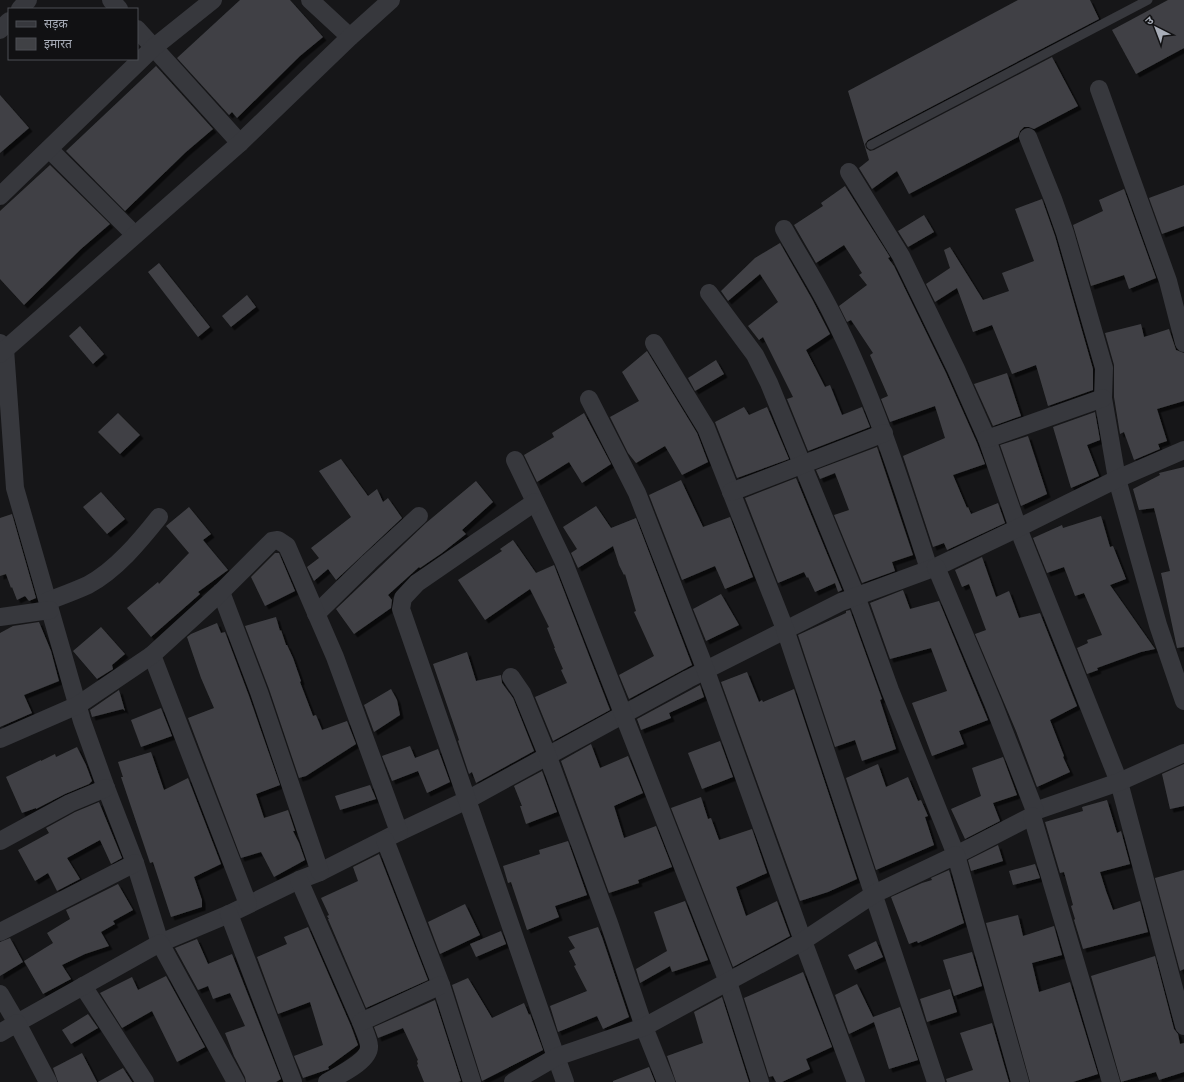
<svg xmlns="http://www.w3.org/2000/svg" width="1184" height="1082" font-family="'DejaVu Sans','Noto Sans Devanagari',sans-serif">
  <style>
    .building { fill: #404145; filter: url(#shadow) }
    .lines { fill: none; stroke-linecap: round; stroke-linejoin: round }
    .lane { stroke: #37383d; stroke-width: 9 }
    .street { stroke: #37383d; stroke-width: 18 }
  </style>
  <defs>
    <filter id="shadow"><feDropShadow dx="3.5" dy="3.5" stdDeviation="0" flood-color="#0009"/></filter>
  </defs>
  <rect width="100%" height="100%" fill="#161618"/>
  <!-- building -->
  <g class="building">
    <polygon points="240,0 290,0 323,37 300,56 237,118 232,112 229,115 177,58"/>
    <polygon points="1018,0 1090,0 1099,19 868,140 865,144 866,148 870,151 874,150 1052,57 1078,106 1034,129 1029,127 1024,127 1020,131 1018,137 909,194 897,171 872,189 859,168 869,160 848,91"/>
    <polygon points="1168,0 1184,0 1184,48 1136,74 1112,30"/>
    <polygon points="156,66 213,129 186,152 125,211 66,151"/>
    <polygon points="0,95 29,128 0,153"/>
    <polygon points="50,165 110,224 81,249 24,305 0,279 0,211"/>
    <polygon points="1184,185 1184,226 1162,234 1149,198"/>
    <polygon points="845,186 890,257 888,258 894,266 946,373 977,443 985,464 953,475 967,508 968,507 971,514 998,503 1005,523 947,550 944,543 933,547 903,456 945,438 935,406 890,422 881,399 888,396 870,355 873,353 851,320 847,322 839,306 867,285 859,275 862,273 844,245 816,263 794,225 823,206 821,203"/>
    <polygon points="1124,189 1156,278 1129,289 1124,275 1091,286 1073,225 1103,211 1099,200"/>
    <polygon points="1042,199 1055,236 1093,369 1093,390 1048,406 1036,365 1012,374 992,325 973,332 957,288 935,302 926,284 950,268 944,250 950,247 983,300 1009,291 1002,273 1034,261 1015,209"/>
    <polygon points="924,215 934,232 908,247 898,231"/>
    <polygon points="780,243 812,299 830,334 806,350 825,387 830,385 842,415 862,407 870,427 808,451 787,399 793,397 763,337 759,340 748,326 778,302 760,274 728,301 721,291 755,258"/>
    <polygon points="159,263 210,327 198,337 148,272"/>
    <polygon points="247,295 256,307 231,327 222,316"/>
    <polygon points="1141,324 1144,337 1169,329 1176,350 1184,353 1184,401 1157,409 1167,441 1158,444 1160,449 1134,460 1124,432 1120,434 1114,397 1114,365 1105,333"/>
    <polygon points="80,326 104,354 93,364 69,336"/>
    <polygon points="647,351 697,433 708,462 682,475 665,446 636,463 628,453 610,417 639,401 622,372"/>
    <polygon points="716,360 724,374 695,391 688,378"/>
    <polygon points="1007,373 1021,416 993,426 974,384"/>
    <polygon points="744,407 749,415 767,407 789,459 737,478 715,422"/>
    <polygon points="1095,412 1100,440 1087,445 1099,476 1071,488 1053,427"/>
    <polygon points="118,413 140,435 120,454 98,432"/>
    <polygon points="584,413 611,464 582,483 569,462 537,482 524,455 554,437 552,433"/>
    <polygon points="1028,436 1047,494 1021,506 1000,445"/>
    <polygon points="877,447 913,555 892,562 895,571 862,583 834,515 849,510 835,473 820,479 816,470"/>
    <polygon points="341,459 368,496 377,489 383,502 388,498 402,518 336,580 328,569 314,581 307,567 319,558 311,548 351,517 319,471"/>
    <polygon points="1184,467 1184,647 1177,648 1161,573 1170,571 1154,508 1139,510 1133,489 1160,475 1159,473"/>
    <polygon points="796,478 842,590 838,592 835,583 815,592 808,577 807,578 804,572 778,583 745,498"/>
    <polygon points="681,480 703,527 730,517 753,577 725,589 715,566 682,580 649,495"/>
    <polygon points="476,481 493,502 462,530 466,534 442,553 420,568 419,567 388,595 392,600 391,608 354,634 336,609 426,523"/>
    <polygon points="101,492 125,519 107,534 83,507"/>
    <polygon points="596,506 611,528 636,518 692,665 629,699 619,675 654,656 634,612 636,611 625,574 624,575 619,565 613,546 578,568 571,553 577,549 563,527"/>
    <polygon points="189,507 211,534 203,540 228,570 198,592 200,594 151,637 127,608 158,582 159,584 189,553 166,526"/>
    <polygon points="12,514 36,598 29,601 25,596 17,600 12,587 11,588 6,574 0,576 0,518"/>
    <polygon points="1101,516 1110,547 1113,546 1126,579 1110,585 1155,649 1141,652 1097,668 1098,670 1087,674 1077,648 1088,643 1087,640 1102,635 1084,593 1075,596 1064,567 1047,573 1033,538 1062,525 1063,528"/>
    <polygon points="513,540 536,573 554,565 610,710 553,741 535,697 567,683 561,670 563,669 554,648 555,648 547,628 549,627 530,589 485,620 458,580 502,551 500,549"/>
    <polygon points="275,553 279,553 295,591 265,606 251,577"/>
    <polygon points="982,557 996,597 1009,591 1019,618 1040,613 1077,706 1050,720 1064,756 1063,757 1070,772 1037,787 1016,731 975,634 986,630 969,584 962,587 955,570"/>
    <polygon points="903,590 910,609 939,601 988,720 959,731 964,744 932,756 912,703 947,691 931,648 890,659 870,603"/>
    <polygon points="721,594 739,625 706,641 693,609"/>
    <polygon points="850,610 882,699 880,700 896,749 862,761 855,740 835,747 798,635 846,613 846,611"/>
    <polygon points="276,617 280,631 281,630 286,645 287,645 293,658 301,681 300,682 313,716 316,715 322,730 347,721 356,744 306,776 299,778 269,689 245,626"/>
    <polygon points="39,622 51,651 59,681 24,695 32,713 0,727 0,633 13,626"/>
    <polygon points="217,623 221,633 225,632 249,696 280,785 256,794 264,818 288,810 295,831 293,831 299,843 305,860 274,877 261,852 241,858 188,718 214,708 201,678 187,637 191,634"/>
    <polygon points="101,627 125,654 112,665 113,669 97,679 73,651"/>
    <polygon points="467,652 476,681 501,675 502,683 513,698 534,751 476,783 472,772 469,774 458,741 459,740 433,664"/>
    <polygon points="747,672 759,702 762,700 763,702 794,689 857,879 828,892 800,901 721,682"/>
    <polygon points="700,685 704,697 669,713 671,718 641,730 637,719"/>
    <polygon points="391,689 397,700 400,715 374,732 364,705"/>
    <polygon points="119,690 125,711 123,709 92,717 90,710"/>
    <polygon points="161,708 172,736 141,747 131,720"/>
    <polygon points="720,741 733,777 702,789 688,753"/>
    <polygon points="591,744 600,768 628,756 643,793 614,806 624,838 656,826 672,867 638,880 639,883 609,893 561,761"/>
    <polygon points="410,746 415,758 438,749 450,782 427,793 418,771 392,781 382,756"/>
    <polygon points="77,747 86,765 92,781 89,784 65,794 36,809 36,808 22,813 6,777 41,760 41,761 55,754 56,757"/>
    <polygon points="151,752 164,790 188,778 221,864 194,877 202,900 202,907 171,917 153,862 150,863 121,777 123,777 118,762"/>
    <polygon points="1003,757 1017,795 993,803 1000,821 965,839 951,809 981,796 972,768"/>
    <polygon points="878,764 886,787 908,777 918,801 921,800 928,816 925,817 934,845 876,870 846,778"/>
    <polygon points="1184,764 1184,806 1170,809 1162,774"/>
    <polygon points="542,771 557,812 526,824 520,806 522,806 514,786"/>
    <polygon points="370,785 376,799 340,810 335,796"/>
    <polygon points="701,797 708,819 711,818 719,840 752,829 767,873 736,887 746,916 777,901 790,936 733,967 671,808"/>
    <polygon points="1107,800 1117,833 1121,831 1130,864 1100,872 1106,891 1113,910 1140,901 1148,932 1083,949 1074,920 1075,919 1071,906 1073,905 1064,872 1060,873 1045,822 1083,811 1082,807"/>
    <polygon points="99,802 122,858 111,864 100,840 67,858 80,879 57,891 48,873 35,881 18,850 49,833 46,828 75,812"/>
    <polygon points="568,841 587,895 555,906 559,917 527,930 511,882 508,883 503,866 540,854 539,850"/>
    <polygon points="998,845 1003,861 971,871 968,860"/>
    <polygon points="379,854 428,980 366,1008 328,919 329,919 327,916 329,915 321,898 358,881 353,867"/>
    <polygon points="1035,864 1040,878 1013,885 1009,871"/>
    <polygon points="949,870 964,923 918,943 917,941 909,944 891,897 922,883 932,880 931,878"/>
    <polygon points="1184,870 1184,969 1180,971 1155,878"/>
    <polygon points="118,884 133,910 113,921 115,924 101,932 109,946 85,954 62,965 71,979 43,994 24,961 53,943 47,933 70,919 66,910"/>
    <polygon points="685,901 708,960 672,972 670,966 640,983 636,969 667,951 654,912"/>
    <polygon points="465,904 480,935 440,954 428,922"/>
    <polygon points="1018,915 1023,936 1054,926 1062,955 1032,963 1039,992 1070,982 1098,1074 1073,1082 1030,1082 986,923"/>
    <polygon points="308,927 351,1026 358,1045 328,1067 329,1069 303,1078 294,1056 323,1045 310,1002 278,1014 257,957 287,944 284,937"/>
    <polygon points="598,927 602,937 629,1017 603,1029 597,1016 558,1032 550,1006 587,991 574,966 576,965 569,951 575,948 568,937"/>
    <polygon points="501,931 506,944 476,957 470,944"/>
    <polygon points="10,938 23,962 0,976 0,942"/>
    <polygon points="197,939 208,964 232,954 281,1079 276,1082 246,1082 245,1077 234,1056 225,1033 245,1026 230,993 213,999 208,986 198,990 175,948"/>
    <polygon points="876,941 883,957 855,970 848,955"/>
    <polygon points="972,952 982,986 954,996 943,960"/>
    <polygon points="1155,956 1174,1029 1178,1034 1180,1044 1184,1043 1184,1072 1159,1080 1156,1072 1121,1082 1091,976"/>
    <polygon points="803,972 832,1047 806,1059 810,1069 782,1082 776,1082 773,1076 769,1077 744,998"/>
    <polygon points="166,976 205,1047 177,1062 152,1011 122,1028 100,993 132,977 138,990"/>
    <polygon points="468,978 492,1018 524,1003 529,1015 530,1014 543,1050 482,1081 452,985"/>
    <polygon points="857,984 873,1017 900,1007 918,1060 889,1069 874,1022 849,1034 835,995"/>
    <polygon points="950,989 957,1012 927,1022 920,999"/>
    <polygon points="722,997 749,1082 676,1082 667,1056 703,1043 694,1012"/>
    <polygon points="435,1000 461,1081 458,1082 424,1082 417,1065 418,1064 417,1061 418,1060 403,1028 378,1038 374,1027"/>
    <polygon points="88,1014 98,1028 71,1044 62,1030"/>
    <polygon points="992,1023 1009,1082 947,1082 946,1079 973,1070 960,1033"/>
    <polygon points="82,1053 97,1082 58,1082 53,1068"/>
    <polygon points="649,1067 655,1082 613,1082 613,1081"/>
    <polygon points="123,1068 132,1082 98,1082"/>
  </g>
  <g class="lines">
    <!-- lane -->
    <polyline class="lane" points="871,145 1148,0"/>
    <!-- street -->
    <g class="street">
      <polyline points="111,0 119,9"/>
      <polyline points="310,0 350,37"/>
      <polyline points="20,9 28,0"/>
      <polyline points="137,29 240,143"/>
      <polyline points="0,30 9,21"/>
      <polyline points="1099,89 1168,281 1184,343"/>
      <polyline points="1028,137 1053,199 1065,233 1104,368 1103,398 1117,479 1158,625 1184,701"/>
      <polyline points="49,149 135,235"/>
      <polyline points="849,172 901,256 956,369 987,439 1018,528 1119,782 1184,1026"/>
      <polyline points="0,196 153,48 213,0"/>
      <path d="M 784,229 C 800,258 819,287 833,316 C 874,397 901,483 929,569"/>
      <polyline points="709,293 755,355 769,383 856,596 890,690 956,855 1032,816 1035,811 1119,782 1184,753"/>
      <polyline points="0,343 5,349 15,488 82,721 106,788 135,863 160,943 229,914 299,880 320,872 399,832 467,800 688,679 841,602 936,567 1018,528 1117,479 1184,450"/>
      <polyline points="654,343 706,428 785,629 936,1082"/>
      <polyline points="0,354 240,143 350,37 391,0"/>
      <polyline points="589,399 637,493 706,671 803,941 856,1082"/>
      <polyline points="987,439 1103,398"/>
      <polyline points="515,460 563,560 728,982 760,1082"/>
      <polyline points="731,492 884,433"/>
      <polyline points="535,502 417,583 403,598 401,609 556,1057 565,1082"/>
      <polyline points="936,567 993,703 1035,811"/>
      <polyline points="221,592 259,692 320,872"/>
      <path d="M 48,601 C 61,596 75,591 88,585 C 116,570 140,541 159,517"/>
      <polyline points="316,614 369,562 419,516"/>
      <polyline points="0,617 50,610"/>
      <polyline points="152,655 248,904"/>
      <polyline points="511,677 522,693 548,757 609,923 644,1027 666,1082"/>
      <polyline points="0,739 78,705 152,655 221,592 272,541 278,540 287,546 335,657 399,832"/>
      <polyline points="1032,816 1111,1082"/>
      <polyline points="385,840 441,985 472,1082"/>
      <polyline points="0,841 70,803 106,788"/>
      <path d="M 299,880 L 361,1022 C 363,1028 369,1040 369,1046 C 370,1061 339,1075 327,1082"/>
      <polyline points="229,914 293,1082"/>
      <polyline points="0,932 135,863"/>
      <polyline points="83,986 145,1082"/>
      <polyline points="0,994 17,1023 160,943 236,1082"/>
      <polyline points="361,1022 441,985"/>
      <polyline points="0,1033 17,1023 48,1082"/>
      <polyline points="513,1082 556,1057 644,1027 803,941 874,894 956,855 1020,1082"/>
    </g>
  </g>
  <!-- legend -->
  <rect x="8" y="8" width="130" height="52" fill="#111113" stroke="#4d4f55"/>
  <rect x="16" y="21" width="20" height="6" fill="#37383d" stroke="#4d4f55"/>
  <text x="44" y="28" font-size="12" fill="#a8adb8">सड़क</text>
  <rect x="16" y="38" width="20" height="12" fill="#404145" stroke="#4d4f55"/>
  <text x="44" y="48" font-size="12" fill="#a8adb8">इमारत</text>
  <!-- north arrow -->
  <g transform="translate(1156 28) rotate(318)" stroke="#111113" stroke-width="3" paint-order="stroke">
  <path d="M0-3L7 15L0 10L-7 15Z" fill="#a8adb8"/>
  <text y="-6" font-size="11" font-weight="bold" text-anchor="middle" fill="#a8adb8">उ</text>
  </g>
</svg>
